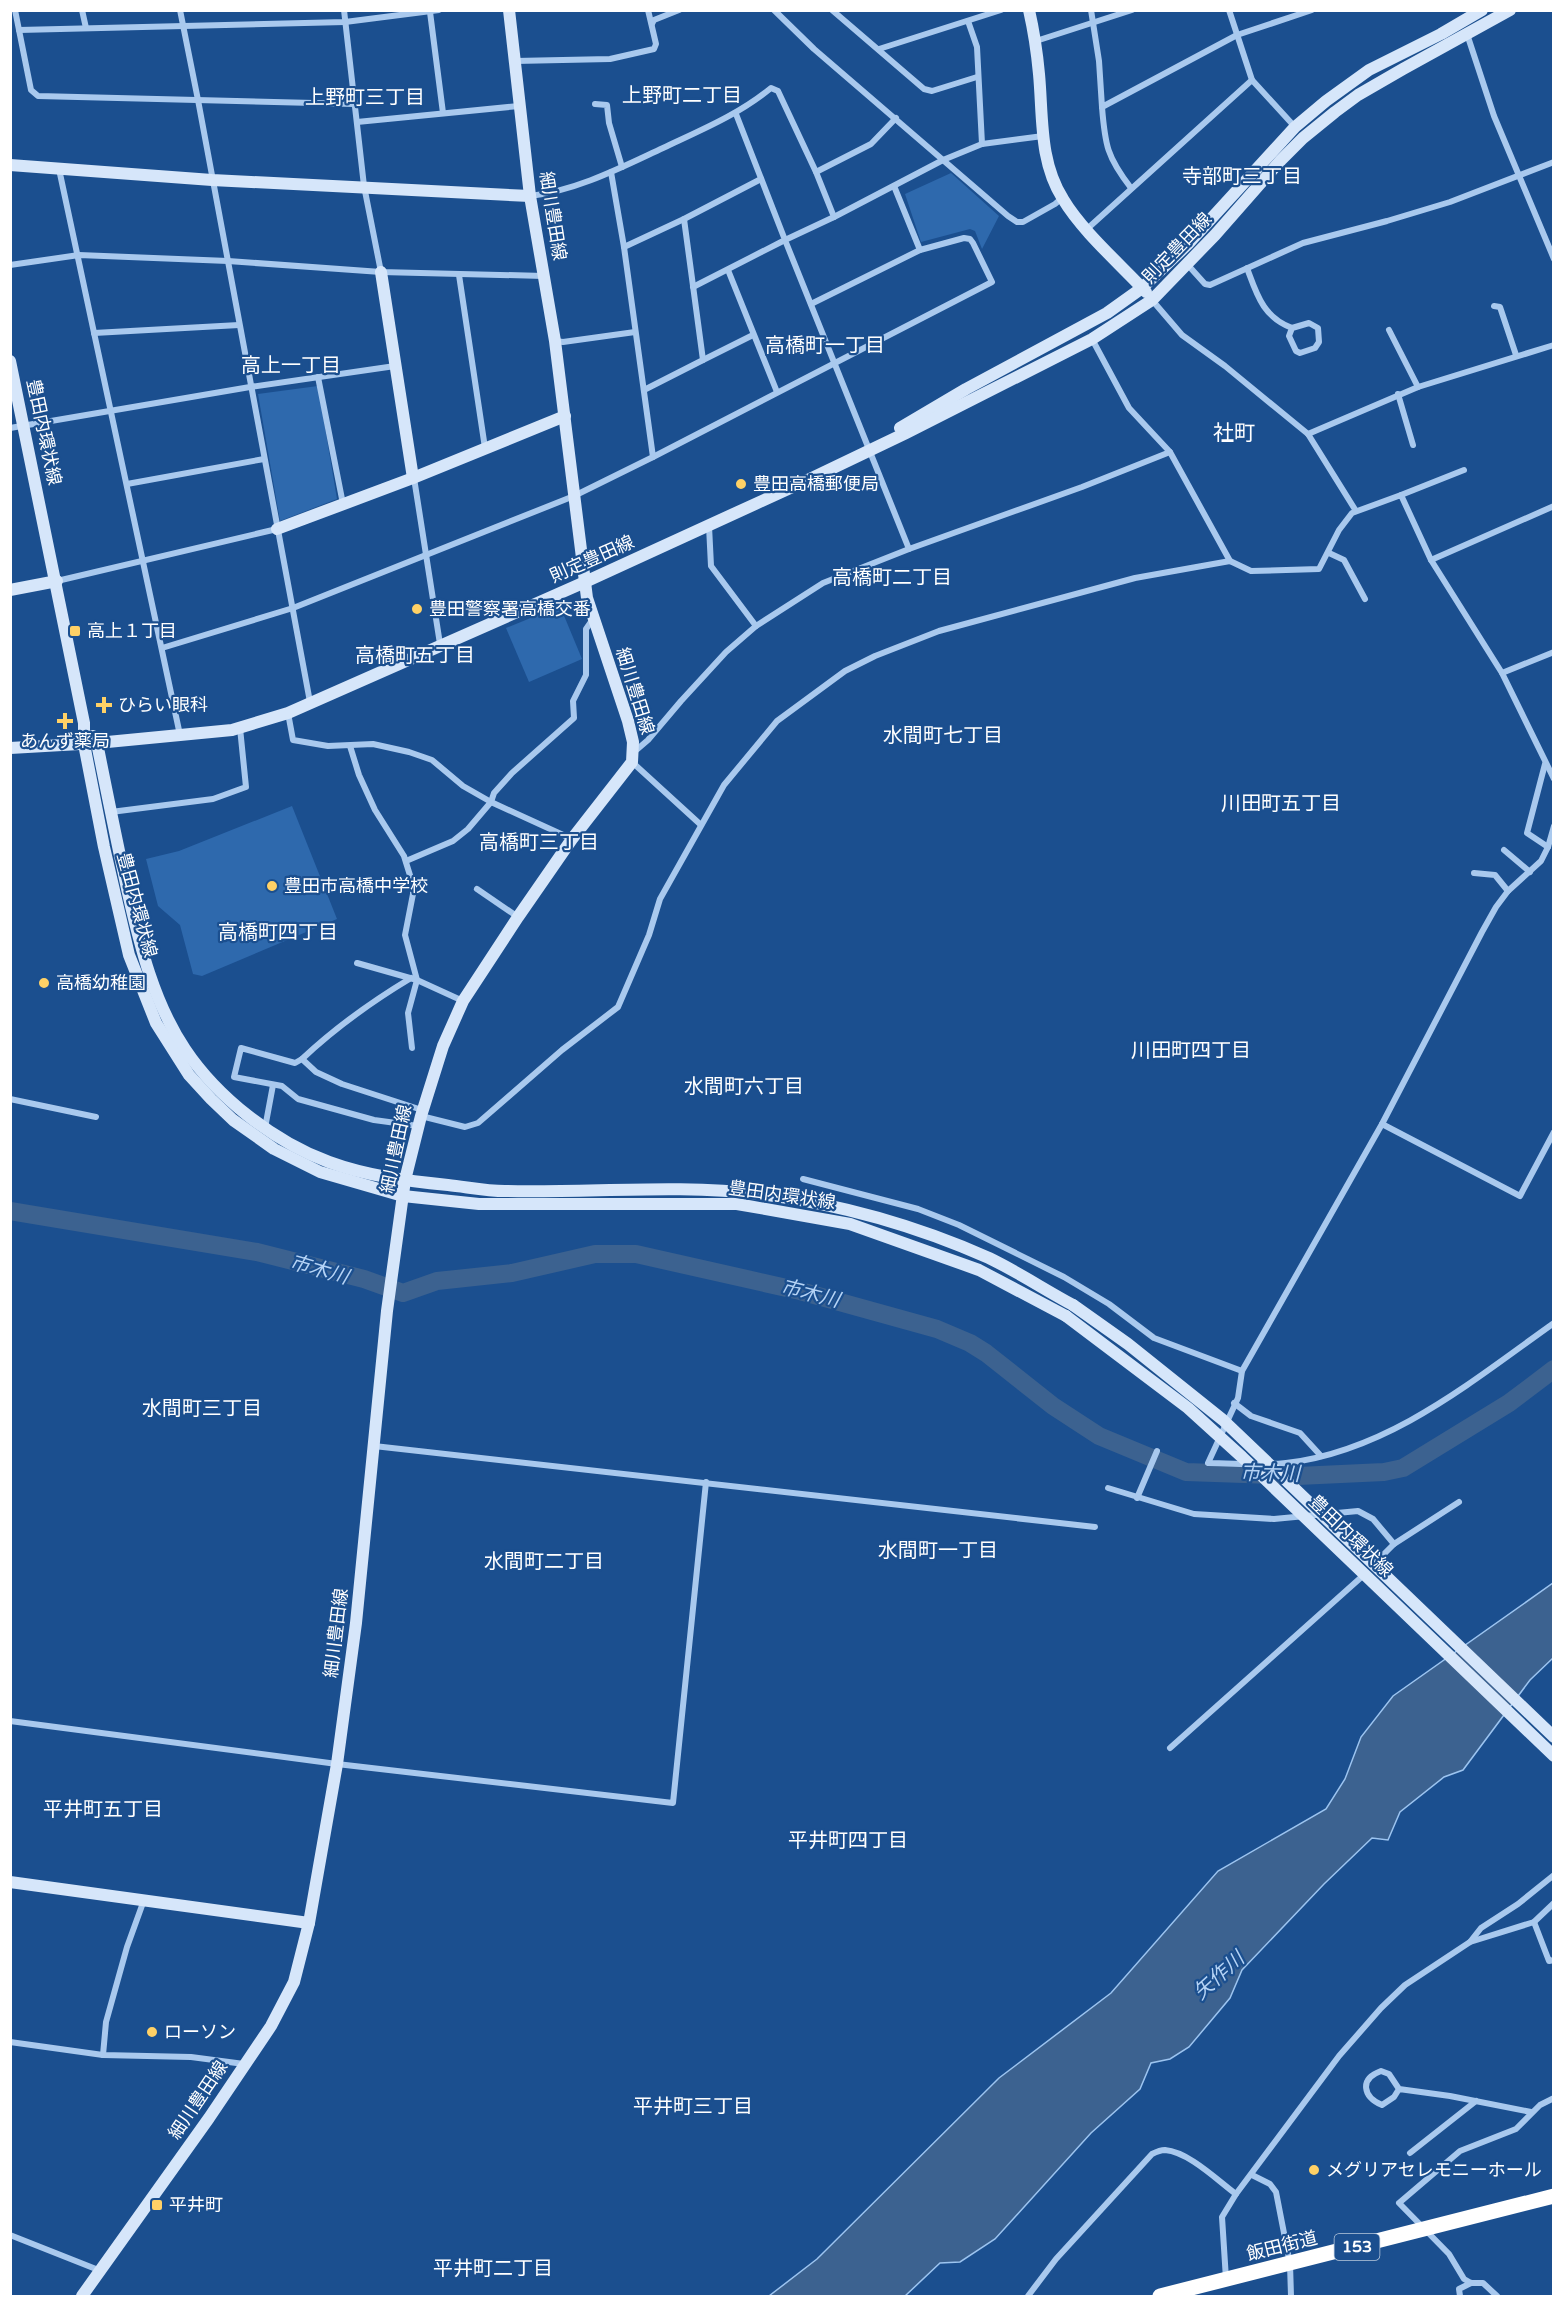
<svg xmlns="http://www.w3.org/2000/svg" width="1564" height="2307" font-family="'Varela Round','Noto Sans JP',sans-serif">
  <style>
    .green { fill: #2e69ad }
    .water { fill: #3c6290; stroke: #9cc4f0; stroke-width: 1.5 }
    .lines { fill: none; stroke-linecap: round; stroke-linejoin: round }
    .river { stroke: #3c6290; stroke-width: 18 }
    .street { stroke: #a9c9ee; stroke-width: 6 }
    .secondary { stroke: #d6e6fa; stroke-width: 12 }
    .highway { stroke: #fff; stroke-width: 15 }
    .secondary-bridge { stroke: #d6e6fa; stroke-width: 12 }
    .poi-dot { fill: #ffd166; stroke: #1b4f8f; stroke-width: 2 }
    .labels { text-anchor: middle; dominant-baseline: central; stroke-width: 4.5; stroke-linejoin: round; paint-order: stroke }
    .shield { fill: #1b4f8f; stroke: #bbcadd; stroke-width: 1.5 }
    .shield-label { font-size: 16px; font-weight: bold; fill: #fff }
    .street-label { font-size: 18px; fill: #fff; stroke: #1b4f8f }
    .poi-label { font-size: 18px; fill: #fff; stroke: #1b4f8f; text-anchor: start }
    .neighbourhood-label { font-size: 20px; fill: #fff; stroke: #1b4f8f }
    .water-label { font-size: 20px; font-style: italic; fill: #b5d3f5; stroke: #1b4f8f }
    .quarter-label { font-size: 21px; fill: #fff; stroke: #1b4f8f }
  </style>
  <rect width="100%" height="100%" fill="#1b4f8f"/>
  <!-- green -->
  <g class="green">
    <polygon points="951,173 999,216 982,249 975,231 970,229 921,242 905,194"/>
    <polygon points="318,386 337,499 280,521 258,394"/>
    <polygon points="560,606 582,659 529,682 506,628"/>
    <polygon points="292,806 337,919 202,976 193,974 180,925 158,906 146,859 179,851"/>
  </g>
  <!-- water -->
  <polygon class="water" points="1553,1583 1553,1658 1530,1680 1463,1770 1444,1777 1400,1812 1388,1840 1372,1838 1324,1884 1242,1970 1230,1998 1189,2047 1170,2059 1151,2063 1140,2089 1091,2133 995,2239 960,2262 940,2263 905,2296 769,2296 817,2259 999,2078 1111,1993 1218,1871 1326,1809 1345,1779 1361,1737 1393,1696"/>
  <g class="lines">
    <!-- river -->
    <polyline class="river" points="10,1211 257,1252 364,1279 403,1293 437,1281 512,1273 595,1254 636,1254 800,1291 937,1329 970,1343 986,1353 1053,1406 1099,1436 1186,1472 1298,1476 1384,1472 1403,1468 1509,1403 1554,1369"/>
    <!-- street -->
    <g class="street">
      <polyline points="15,10 31,90 38,96 354,104"/>
      <polyline points="82,10 86,28"/>
      <polyline points="180,10 198,100 310,702"/>
      <polyline points="344,10 364,186 381,272"/>
      <polyline points="774,10 814,49 1008,216 1017,222 1023,222 1055,204 1062,198"/>
      <polyline points="832,10 924,89 932,91 977,77"/>
      <polyline points="1091,10 1099,61 1102,107 1237,35 1312,10"/>
      <polyline points="1229,10 1252,80 1295,127"/>
      <polyline points="430,12 443,113"/>
      <polyline points="968,21 977,47 982,144"/>
      <polyline points="652,24 654,20 679,10"/>
      <polyline points="19,30 345,22 439,10"/>
      <polyline points="1467,34 1494,116 1554,259"/>
      <polyline points="1036,41 1132,10"/>
      <polyline points="879,49 1001,10"/>
      <polyline points="515,61 610,59 654,49 656,44 648,10"/>
      <polyline points="595,104 607,105 609,123 622,167"/>
      <path d="M 1102,107 C 1105,145 1107,157 1131,188"/>
      <polyline points="357,122 519,106"/>
      <polyline points="59,169 180,735"/>
      <polyline points="816,172 871,144 896,118"/>
      <polyline points="894,186 920,250"/>
      <path d="M 530,196 C 578,190 620,168 663,148 C 701,130 738,115 771,88 L 778,91 L 816,172 L 834,217 L 785,240 L 909,549"/>
      <polyline points="834,217 943,160 982,144 1043,136"/>
      <polyline points="1087,229 1252,80"/>
      <polyline points="624,247 684,219 761,179"/>
      <polyline points="1187,264 1205,284 1210,285 1303,243 1387,221 1450,202 1554,162"/>
      <polyline points="10,265 79,255 228,261 381,272 544,276"/>
      <path d="M 1247,268 C 1257,295 1263,317 1292,328 L 1309,323 L 1318,328 L 1319,342 L 1315,348 L 1300,353 L 1296,351 L 1289,336 L 1292,328"/>
      <polyline points="728,270 777,392"/>
      <polyline points="459,275 485,448"/>
      <polyline points="693,287 785,240 736,114"/>
      <polyline points="1152,300 1182,335 1225,366 1308,434 1356,511"/>
      <polyline points="1494,306 1500,307 1516,355"/>
      <polyline points="1389,330 1418,387"/>
      <polyline points="94,333 239,325"/>
      <polyline points="1092,339 1129,408 1170,452 1230,561"/>
      <polyline points="556,341 563,342 635,332"/>
      <polyline points="703,360 753,335"/>
      <polyline points="318,377 343,504"/>
      <polyline points="644,390 703,360 684,219"/>
      <polyline points="1398,394 1413,445"/>
      <polyline points="10,428 250,387 395,366"/>
      <polyline points="1308,434 1418,387 1554,345"/>
      <polyline points="653,457 992,282 973,243 970,239 964,238 920,250 811,304"/>
      <polyline points="414,478 440,644"/>
      <polyline points="127,484 264,459"/>
      <polyline points="1401,495 1464,470"/>
      <polyline points="709,526 711,566 756,626"/>
      <polyline points="1329,553 1344,560 1365,599"/>
      <polyline points="1431,560 1554,506"/>
      <polyline points="57,581 277,529"/>
      <polyline points="162,648 293,608 574,496 653,457 624,247 611,172"/>
      <polyline points="1502,673 1554,652"/>
      <polyline points="288,713 293,740 328,746 373,744 409,752 432,760 463,786 491,802 572,839"/>
      <polyline points="350,746 359,775 375,810 404,856 413,885 413,894 405,935 417,980 408,1013 412,1048"/>
      <polyline points="634,752 648,740 681,701 726,652 756,626 823,583 909,549 1082,487 1170,452"/>
      <polyline points="632,762 701,825"/>
      <polyline points="1545,764 1527,833 1548,847"/>
      <polyline points="111,812 213,799 246,787 240,728"/>
      <path d="M 1554,826 L 1548,847 L 1541,861 L 1508,891 L 1496,907 L 1482,932 L 1382,1124 L 1242,1371 L 1238,1398 L 1208,1463 C 1234,1463 1260,1466 1286,1463 C 1389,1451 1472,1381 1554,1323"/>
      <polyline points="1504,850 1530,872"/>
      <polyline points="406,861 453,841 468,829 491,802 494,793 512,773 574,718 573,701 586,675 586,629 593,619"/>
      <polyline points="1474,873 1495,875 1508,891"/>
      <polyline points="477,889 518,917"/>
      <polyline points="357,963 417,980 463,1001"/>
      <path d="M 302,1059 C 336,1027 371,1002 411,978"/>
      <polyline points="10,1099 96,1117"/>
      <polyline points="421,1116 465,1127 478,1123 562,1050 618,1007 649,935 660,899 724,785 777,721 845,671 875,656 939,631 1135,578 1230,561 1251,571 1319,569 1339,530 1352,513 1401,495 1431,560 1502,673 1554,779"/>
      <polyline points="1382,1124 1520,1196 1554,1132"/>
      <polyline points="418,1126 374,1120 298,1099 282,1086 234,1077 241,1048 295,1063 302,1059 316,1072 342,1084 422,1110"/>
      <polyline points="265,1128 273,1085"/>
      <polyline points="803,1179 918,1209 959,1225 1064,1277 1109,1304 1154,1338 1242,1371"/>
      <polyline points="1234,1403 1251,1416 1300,1433 1321,1456"/>
      <polyline points="374,1446 1095,1527"/>
      <polyline points="1108,1488 1194,1514 1274,1519 1358,1511 1373,1519 1394,1544"/>
      <polyline points="1137,1498 1157,1451"/>
      <polyline points="1373,1565 1394,1544 1459,1502"/>
      <polyline points="10,1721 337,1764 673,1803 706,1482"/>
      <polyline points="1170,1748 1366,1573"/>
      <polyline points="1534,1922 1549,1961 1554,1960"/>
      <polyline points="1470,1942 1481,1928 1518,1904 1554,1875"/>
      <polyline points="10,2042 103,2055 191,2057 244,2064"/>
      <polyline points="103,2055 106,2022 127,1947 144,1900"/>
      <path d="M 1399,2089 L 1394,2097 L 1382,2105 C 1363,2097 1359,2079 1381,2071 L 1389,2074 L 1399,2089 L 1450,2096 L 1531,2112"/>
      <polyline points="1410,2153 1476,2101"/>
      <polyline points="1252,2175 1270,2184 1276,2192 1290,2264 1291,2296"/>
      <polyline points="10,2235 101,2271"/>
      <polyline points="1226,2279 1222,2217 1236,2194 1339,2056 1381,2008 1405,1985 1470,1942 1534,1922 1554,1903"/>
      <path d="M 1028,2296 L 1056,2259 L 1152,2154 C 1156,2152 1161,2150 1165,2150 C 1189,2152 1217,2180 1236,2194"/>
      <polyline points="1460,2296 1459,2289 1471,2283"/>
      <polyline points="1497,2296 1483,2283 1471,2283 1464,2279 1449,2254 1399,2203 1460,2151 1516,2129 1540,2105 1554,2098"/>
    </g>
    <!-- secondary -->
    <g class="secondary">
      <path d="M 1029,10 C 1034,32 1037,52 1039,74 C 1043,117 1039,161 1063,199 C 1082,231 1120,264 1146,292"/>
      <polyline points="10,165 212,180 530,196"/>
      <polyline points="381,272 413,478"/>
      <polyline points="10,361 84,723 84,744 104,847 129,955 156,1023 189,1075 211,1099 233,1120 274,1149 320,1172 403,1196 479,1204 737,1204 850,1224 979,1270 1066,1316"/>
      <polyline points="900,428 966,389 1107,313 1142,288 1188,244 1295,127 1326,101 1369,70 1441,34 1482,10"/>
      <polyline points="277,529 413,478 565,416"/>
      <polyline points="10,590 57,581"/>
      <path d="M 93,736 L 97,743 C 107,793 117,843 128,893 C 140,946 154,1003 185,1049 C 217,1097 274,1142 329,1162 C 367,1176 408,1181 448,1185 C 467,1187 486,1191 505,1191 C 591,1193 676,1184 761,1194 C 839,1204 917,1226 989,1258 C 1018,1272 1045,1290 1073,1305"/>
      <polyline points="10,748 97,743 232,730 288,713 585,582 812,478 906,433 1092,339 1152,300 1215,235 1281,160 1303,138 1335,112 1358,95 1403,69 1510,10"/>
      <polyline points="10,1882 309,1923"/>
      <polyline points="82,2296 209,2118 271,2026 294,1982 309,1923 337,1764 356,1623 387,1311 405,1180 421,1116 443,1046 463,1001 518,917 572,839 632,762 633,742 628,721 587,598 555,341 530,196 509,10"/>
    </g>
    <!-- highway -->
    <polyline class="highway" points="1160,2296 1554,2196"/>
    <!-- secondary-bridge -->
    <g class="secondary-bridge">
      <polyline points="1073,1305 1128,1344 1223,1420 1554,1737"/>
      <polyline points="1066,1316 1188,1408 1242,1457 1554,1756"/>
    </g>
  </g>
  <!-- markers -->
  <g class="poi-dot">
    <circle cx="741" cy="484" r="6"/>
    <circle cx="417" cy="609" r="6"/>
    <rect x="69" y="625" width="12" height="12" rx="3"/>
    <path d="M101 696h6v6h6v6h-6v6h-6v-6h-6v-6h6z"/>
    <path d="M62 712h6v6h6v6h-6v6h-6v-6h-6v-6h6z"/>
    <circle cx="272" cy="886" r="6"/>
    <circle cx="44" cy="983" r="6"/>
    <circle cx="152" cy="2032" r="6"/>
    <circle cx="1314" cy="2170" r="6"/>
    <rect x="151" y="2199" width="12" height="12" rx="3"/>
  </g>
  <g class="labels">
    <!-- shield labels -->
    <rect class="shield" x="1334.5" y="2234" width="45" height="26" rx="4.5"/>
    <g class="shield-label">
      <text x="1357" y="2247">153</text>
    </g>
    <!-- street labels -->
    <g class="street-label">
      <text transform="translate(553 216) rotate(81)">細川豊田線</text>
      <text transform="translate(1177 248) rotate(-46)">則定豊田線</text>
      <text transform="translate(44 432) rotate(78)">豊田内環状線</text>
      <text transform="translate(592 559) rotate(-24)">則定豊田線</text>
      <text transform="translate(635 691) rotate(73)">細川豊田線</text>
      <text transform="translate(137 905) rotate(75)">豊田内環状線</text>
      <text transform="translate(396 1149) rotate(-78)">細川豊田線</text>
      <text transform="translate(782 1195) rotate(8)">豊田内環状線</text>
      <text transform="translate(1351 1536) rotate(44)">豊田内環状線</text>
      <text transform="translate(336 1633) rotate(-83)">細川豊田線</text>
      <text transform="translate(198 2100) rotate(-56)">細川豊田線</text>
      <text transform="translate(1282 2246) rotate(-14)">飯田街道</text>
    </g>
    <!-- poi labels -->
    <g class="poi-label">
      <text x="753" y="484">豊田高橋郵便局</text>
      <text x="429" y="609">豊田警察署高橋交番</text>
      <text x="87" y="631">高上１丁目</text>
      <text x="118" y="705">ひらい眼科</text>
      <text x="65" y="741" text-anchor="middle">あんず薬局</text>
      <text x="284" y="886">豊田市高橋中学校</text>
      <text x="56" y="983">高橋幼稚園</text>
      <text x="164" y="2032">ローソン</text>
      <text x="1326" y="2170">メグリアセレモニーホール</text>
      <text x="169" y="2205">平井町</text>
    </g>
    <!-- neighbourhood labels -->
    <g class="neighbourhood-label">
      <text x="682" y="96">上野町二丁目</text>
      <text x="365" y="98">上野町三丁目</text>
      <text x="1242" y="177">寺部町三丁目</text>
      <text x="825" y="346">高橋町一丁目</text>
      <text x="291" y="366">高上一丁目</text>
      <text x="892" y="578">高橋町二丁目</text>
      <text x="415" y="656">高橋町五丁目</text>
      <text x="943" y="736">水間町七丁目</text>
      <text x="1281" y="804">川田町五丁目</text>
      <text x="539" y="843">高橋町三丁目</text>
      <text x="278" y="933">高橋町四丁目</text>
      <text x="1191" y="1051">川田町四丁目</text>
      <text x="744" y="1087">水間町六丁目</text>
      <text x="202" y="1409">水間町三丁目</text>
      <text x="938" y="1551">水間町一丁目</text>
      <text x="544" y="1562">水間町二丁目</text>
      <text x="103" y="1810">平井町五丁目</text>
      <text x="848" y="1841">平井町四丁目</text>
      <text x="693" y="2107">平井町三丁目</text>
      <text x="493" y="2269">平井町二丁目</text>
    </g>
    <!-- water labels -->
    <g class="water-label">
      <text transform="translate(319 1270) rotate(16)">市木川</text>
      <text transform="translate(810 1294) rotate(14)">市木川</text>
      <text transform="translate(1270 1474) rotate(1)">市木川</text>
      <text transform="translate(1219 1976) rotate(-42)">矢作川</text>
    </g>
    <!-- quarter labels -->
    <g class="quarter-label">
      <text x="1234" y="433">社町</text>
    </g>
  </g>
  <!-- border -->
  <rect width="1564" height="2307" fill="none" stroke="#ffffff" stroke-width="24"/>
</svg>
